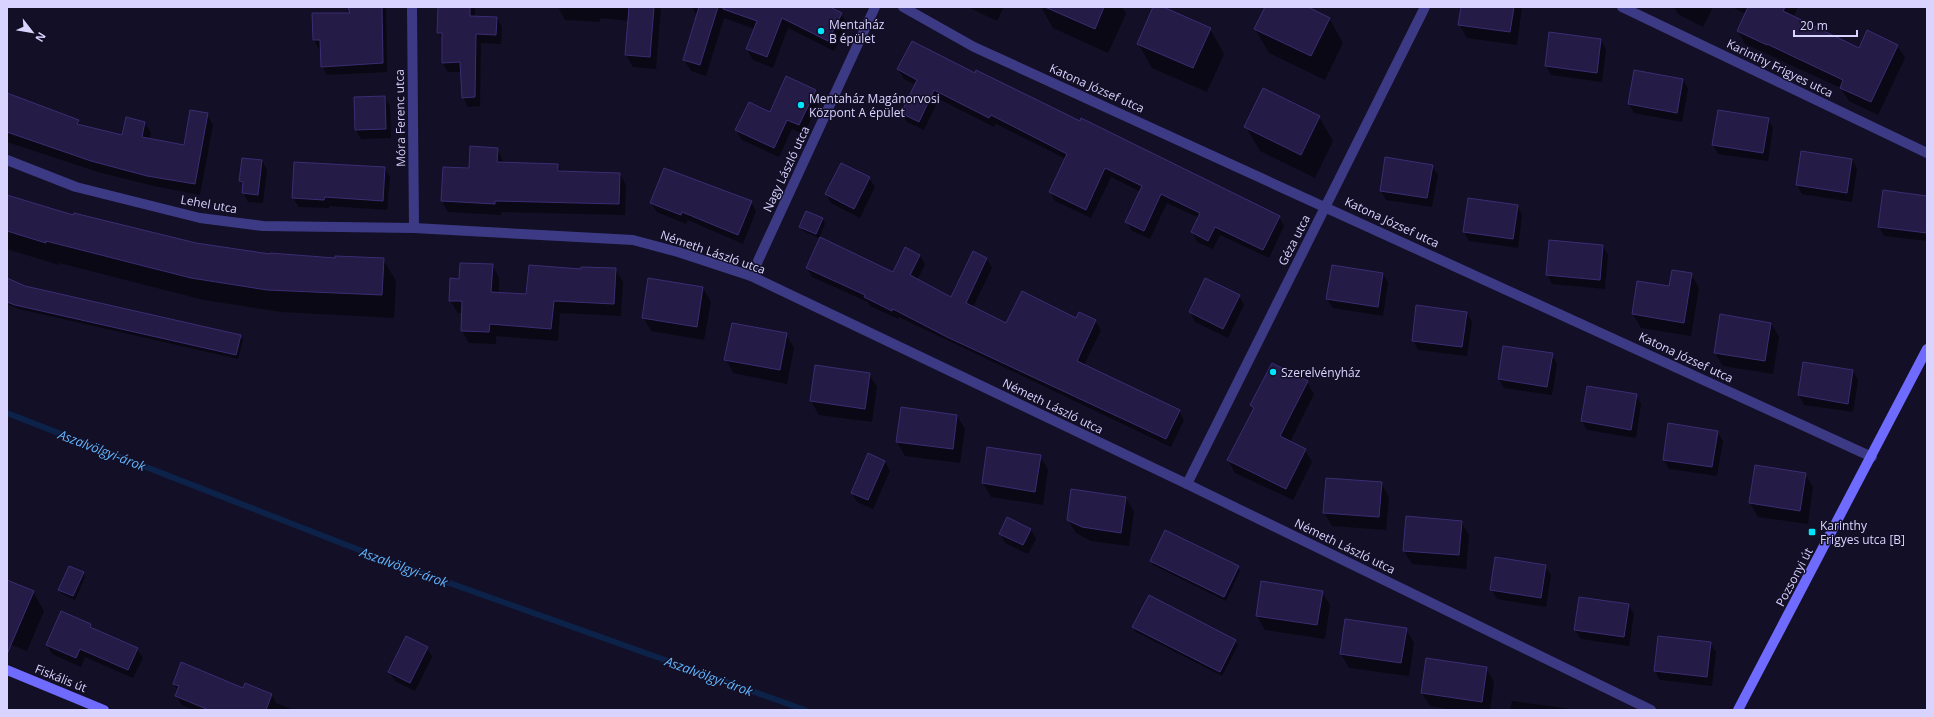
<svg xmlns="http://www.w3.org/2000/svg" width="1934" height="717" font-family="'Open Sans',sans-serif">
  <style>
    .shadow { fill: #0007 }
    .lines { fill: none; stroke-linecap: round; stroke-linejoin: round }
    .stream { stroke: #0c2248; stroke-width: 6 }
    .building { fill: #241b47; stroke: #3b2d73 }
    .street { stroke: #3d3a85; stroke-width: 10 }
    .secondary { stroke: #6f6bff; stroke-width: 10 }
    .poi-dot { fill: #00e5ff; stroke: #130f26; stroke-width: 1.5 }
    .labels { text-anchor: middle; dominant-baseline: central; stroke-width: 3; stroke-linejoin: round; paint-order: stroke }
    .poi-label { font-size: 12px; fill: #d9d4ff; stroke: #130f26; text-anchor: start }
    .street-label { font-size: 12px; fill: #d9d4ff; stroke: #130f26 }
    .water-label { font-size: 13px; font-style: italic; fill: #62b6ff; stroke: #130f26 }
  </style>
  <rect width="100%" height="100%" fill="#130f26"/>
  <!-- shadow -->
  <g class="shadow">
    <polygon points="349,7 386,7 387,72 327,75 322,66 321,49 319,49 314,40 351,14"/>
    <polygon points="439,7 475,7 475,17 497,18 502,27 501,44 481,43 480,106 468,107 463,97 462,72 448,72 443,63 443,40 438,32"/>
    <polygon points="558,7 661,7 656,69 633,67 626,55 629,21 600,18 600,22 565,20"/>
    <polygon points="692,7 828,7 841,14 848,25 834,51 788,28 773,68 753,60 747,49 755,29 724,18 706,76 691,71 684,60 697,17"/>
    <polygon points="968,7 1004,7 997,21"/>
    <polygon points="1041,7 1122,7 1126,14 1108,53 1053,28"/>
    <polygon points="1154,7 1160,7 1210,29 1224,54 1207,92 1152,68 1138,43"/>
    <polygon points="1266,7 1306,7 1329,18 1343,43 1325,80 1269,53 1255,29"/>
    <polygon points="1462,7 1522,7 1517,45 1467,38 1459,24"/>
    <polygon points="1674,7 1713,7 1703,27 1678,14"/>
    <polygon points="1732,7 1798,7 1793,17 1859,49 1897,45 1905,58 1878,115 1849,101 1841,88 1745,44 1738,31 1746,14"/>
    <polygon points="1550,34 1601,40 1606,49 1602,82 1551,75 1546,66"/>
    <polygon points="898,69 975,74 1279,217 1284,226 1269,258 1220,235 1213,249 1197,242 1192,232 1199,218 1167,203 1150,239 1132,231 1127,222 1141,192 1111,177 1091,218 1055,201 1050,192 1066,159 996,124 994,127 939,99 924,130 907,122 902,113 916,85 904,79"/>
    <polygon points="1683,80 1688,89 1682,122 1634,113 1629,104"/>
    <polygon points="815,90 820,100 804,134 792,129 779,157 742,140 736,130"/>
    <polygon points="7,94 78,121 81,126 123,136 145,123 151,133 149,140 184,146 207,114 213,125 200,195 154,186 98,172 7,142"/>
    <polygon points="384,97 390,106 391,138 361,139 356,130 355,98"/>
    <polygon points="1319,117 1333,141 1315,178 1260,151 1246,127"/>
    <polygon points="1768,119 1773,128 1768,161 1718,154 1713,145"/>
    <polygon points="497,149 504,163 558,165 562,172 620,174 626,185 625,215 501,212 501,215 448,212 442,201 470,169"/>
    <polygon points="1852,159 1857,169 1852,202 1802,194 1797,185"/>
    <polygon points="262,161 267,170 263,203 248,202 243,192 243,186 240,181"/>
    <polygon points="1432,166 1438,175 1432,207 1386,200 1381,191"/>
    <polygon points="385,168 390,177 387,210 329,206 329,208 299,207 293,198"/>
    <polygon points="869,178 875,187 860,218 831,203 826,194"/>
    <polygon points="1927,197 1927,241 1884,236 1879,226"/>
    <polygon points="7,198 74,216 196,244 271,255 336,259 383,259 396,281 394,318 281,312 204,300 59,263 59,265 7,249"/>
    <polygon points="1469,199 1517,205 1522,215 1518,248 1469,241 1464,232"/>
    <polygon points="751,202 756,211 743,244 688,220 686,224 657,212 651,203"/>
    <polygon points="807,212 823,219 825,224 819,238 803,231 800,227"/>
    <polygon points="1603,246 1608,255 1605,289 1552,284 1547,274"/>
    <polygon points="973,253 987,259 992,268 973,307 1007,324 1095,321 1101,330 1084,365 1179,411 1184,420 1171,447 899,317 898,319 870,306 868,302 812,277 807,268 893,273 920,256 925,265 917,280 951,298"/>
    <polygon points="492,265 499,278 499,294 527,296 582,270 615,269 623,282 621,316 560,313 558,341 496,336 496,344 469,343 462,331 463,313 458,313 450,300 460,280"/>
    <polygon points="1383,274 1388,283 1383,316 1333,308 1327,299"/>
    <polygon points="1691,274 1699,288 1691,336 1641,328 1633,314 1638,282 1670,287"/>
    <polygon points="7,279 25,287 240,336 243,340 238,359 19,309 7,304"/>
    <polygon points="649,279 703,288 711,302 704,340 651,331 643,317"/>
    <polygon points="1239,296 1244,305 1228,338 1195,322 1190,312"/>
    <polygon points="1467,313 1472,322 1467,356 1418,350 1413,340"/>
    <polygon points="1771,323 1779,337 1773,374 1723,366 1715,353"/>
    <polygon points="786,334 794,348 787,384 733,373 726,359"/>
    <polygon points="1552,354 1557,364 1552,395 1504,388 1499,379"/>
    <polygon points="1804,363 1853,371 1858,380 1853,412 1804,405 1799,395"/>
    <polygon points="869,374 877,387 872,422 819,415 811,401"/>
    <polygon points="1307,382 1314,394 1290,442 1305,450 1312,462 1293,500 1235,473 1228,460 1254,411 1251,405"/>
    <polygon points="1636,395 1641,404 1636,438 1587,430 1582,421"/>
    <polygon points="957,416 965,429 960,463 905,456 897,442"/>
    <polygon points="1717,432 1723,441 1717,476 1669,469 1664,460"/>
    <polygon points="988,448 1040,456 1048,470 1043,505 991,497 983,483"/>
    <polygon points="885,462 890,471 873,509 857,502 852,493"/>
    <polygon points="1805,474 1813,487 1808,524 1758,517 1750,503"/>
    <polygon points="1381,483 1389,497 1386,530 1332,526 1324,512"/>
    <polygon points="1072,491 1126,498 1134,512 1129,546 1091,541 1076,533 1068,520"/>
    <polygon points="1461,522 1469,535 1466,569 1412,564 1404,551"/>
    <polygon points="1031,529 1036,539 1028,554 1005,543 1000,533"/>
    <polygon points="1496,558 1545,566 1551,575 1546,607 1497,599 1492,590"/>
    <polygon points="1151,561 1238,566 1240,571 1226,601 1153,565"/>
    <polygon points="83,573 85,577 75,600 62,594 59,590"/>
    <polygon points="7,581 33,592 44,611 27,651 7,643"/>
    <polygon points="1262,583 1322,592 1330,605 1325,639 1265,630 1257,616"/>
    <polygon points="1628,605 1634,614 1629,646 1581,639 1575,630"/>
    <polygon points="90,625 93,629 137,649 143,658 133,678 85,657 81,667 52,654 47,645"/>
    <polygon points="1133,627 1235,641 1238,645 1222,676 1136,632"/>
    <polygon points="1406,629 1414,643 1409,676 1349,668 1341,654"/>
    <polygon points="1710,643 1716,652 1712,686 1660,680 1655,671"/>
    <polygon points="427,648 432,657 415,691 395,681 389,672"/>
    <polygon points="1486,668 1494,682 1490,710 1454,710 1430,706 1422,693"/>
    <polygon points="174,684 244,690 246,685 272,695 276,703 294,710 194,710 182,705 176,695 178,691"/>
    <polygon points="1512,701 1571,709 1571,710 1510,710"/>
  </g>
  <g class="lines">
    <!-- stream -->
    <polyline class="stream" points="7,413 385,560 805,710"/>
  </g>
  <!-- building -->
  <g class="building">
    <polygon points="348,7 382,7 383,63 321,67 320,40 313,40 312,13 350,13"/>
    <polygon points="438,7 470,7 470,16 497,17 496,35 476,34 475,97 462,98 460,62 442,63 442,33 437,33"/>
    <polygon points="629,7 654,7 650,57 625,55"/>
    <polygon points="699,7 718,7 700,65 683,60"/>
    <polygon points="723,7 830,7 842,13 828,41 782,18 767,57 746,49 757,21 723,9"/>
    <polygon points="1045,7 1104,7 1095,29"/>
    <polygon points="1153,7 1163,7 1211,28 1193,68 1137,44"/>
    <polygon points="1265,7 1308,7 1330,18 1311,56 1254,29"/>
    <polygon points="1461,7 1514,7 1510,32 1458,25"/>
    <polygon points="1748,7 1785,7 1783,11 1859,48 1867,30 1898,45 1871,102 1840,88 1843,80 1767,44 1767,45 1737,31"/>
    <polygon points="1549,32 1601,39 1597,73 1545,66"/>
    <polygon points="912,41 975,73 976,70 1080,121 1081,118 1280,216 1263,250 1215,227 1208,241 1191,232 1200,213 1161,194 1144,231 1125,222 1142,186 1105,168 1086,210 1049,192 1067,154 991,115 989,118 934,90 919,122 901,113 917,80 897,69"/>
    <polygon points="1634,70 1683,79 1677,113 1628,104"/>
    <polygon points="786,76 816,90 799,125 787,120 774,148 735,130 749,102 770,112"/>
    <polygon points="1263,88 1320,116 1301,155 1244,127"/>
    <polygon points="7,93 79,120 77,124 122,135 126,117 145,122 142,137 184,145 190,110 208,113 195,184 147,176 91,161 7,132"/>
    <polygon points="385,96 386,129 355,130 354,97"/>
    <polygon points="1718,110 1769,118 1763,153 1712,145"/>
    <polygon points="470,146 498,148 497,162 558,164 558,171 620,173 619,204 495,201 495,204 441,201 443,167 469,168"/>
    <polygon points="1801,151 1852,159 1847,193 1796,185"/>
    <polygon points="1385,157 1433,165 1427,198 1380,191"/>
    <polygon points="242,158 262,160 258,195 242,193 243,182 239,181"/>
    <polygon points="294,162 385,167 383,201 325,197 324,200 292,198"/>
    <polygon points="841,163 870,177 854,209 825,194"/>
    <polygon points="664,168 752,201 738,235 682,212 681,215 650,203"/>
    <polygon points="1883,190 1927,196 1927,233 1878,227"/>
    <polygon points="7,195 73,215 74,213 196,243 270,254 270,253 335,258 335,256 384,258 382,295 267,290 191,278 46,241 46,243 7,231"/>
    <polygon points="1468,198 1518,205 1513,239 1463,232"/>
    <polygon points="806,211 823,218 816,234 799,227"/>
    <polygon points="820,237 893,272 905,247 920,255 910,275 951,297 973,251 987,258 966,303 1006,323 1022,291 1076,318 1079,312 1096,320 1077,361 1180,410 1166,439 947,337 893,309 892,311 864,297 865,295 806,268"/>
    <polygon points="1549,240 1603,245 1600,280 1546,275"/>
    <polygon points="460,263 493,264 491,292 526,294 529,265 581,269 581,267 616,268 614,304 554,301 551,329 490,324 489,332 461,331 462,301 449,301 450,278 459,279"/>
    <polygon points="1332,265 1383,273 1378,307 1326,299"/>
    <polygon points="1672,270 1692,273 1684,323 1632,314 1637,281 1669,286"/>
    <polygon points="7,278 25,286 241,335 236,355 15,305 7,302"/>
    <polygon points="648,278 703,287 697,327 642,318"/>
    <polygon points="1205,278 1240,295 1223,329 1189,312"/>
    <polygon points="1416,305 1467,312 1462,347 1412,341"/>
    <polygon points="1720,314 1771,323 1765,361 1714,353"/>
    <polygon points="732,323 787,333 780,370 724,360"/>
    <polygon points="1503,346 1553,353 1547,387 1498,379"/>
    <polygon points="1803,362 1853,370 1848,404 1798,395"/>
    <polygon points="1272,363 1308,381 1280,436 1306,449 1286,489 1227,460 1254,408 1250,405"/>
    <polygon points="815,365 870,373 865,409 810,401"/>
    <polygon points="1587,386 1637,394 1631,430 1581,421"/>
    <polygon points="901,407 957,415 953,449 896,442"/>
    <polygon points="1668,423 1718,431 1712,467 1663,460"/>
    <polygon points="987,447 1041,455 1035,492 982,483"/>
    <polygon points="868,453 885,461 868,500 851,493"/>
    <polygon points="1755,465 1806,473 1800,511 1749,503"/>
    <polygon points="1326,478 1382,482 1379,517 1323,513"/>
    <polygon points="1071,489 1126,497 1121,533 1082,527 1067,520"/>
    <polygon points="1406,516 1462,521 1459,555 1403,551"/>
    <polygon points="1007,517 1031,529 1023,545 999,534"/>
    <polygon points="1165,530 1239,566 1224,597 1150,561"/>
    <polygon points="1495,557 1546,565 1541,598 1490,590"/>
    <polygon points="69,566 84,572 73,596 58,590"/>
    <polygon points="7,580 34,591 7,654"/>
    <polygon points="1261,581 1323,591 1317,625 1256,616"/>
    <polygon points="1149,595 1236,640 1220,672 1132,627"/>
    <polygon points="1579,597 1629,604 1624,637 1574,630"/>
    <polygon points="61,611 91,624 90,627 138,648 128,670 80,649 76,658 46,645"/>
    <polygon points="1345,619 1407,628 1401,663 1340,654"/>
    <polygon points="406,636 428,647 410,683 388,672"/>
    <polygon points="1658,636 1711,642 1707,677 1654,671"/>
    <polygon points="1426,658 1487,667 1482,702 1421,693"/>
    <polygon points="181,662 243,688 245,683 272,694 266,710 209,710 175,696 179,686 173,684"/>
  </g>
  <g class="lines">
    <!-- street -->
    <g class="street">
      <polyline points="412,7 414,228"/>
      <polyline points="903,7 974,47 1872,457"/>
      <polyline points="1622,7 1927,153"/>
      <polyline points="7,160 76,187 200,218 263,226 414,228 633,240 678,252 751,276 1187,484 1651,710"/>
      <polyline points="751,276 875,7"/>
      <polyline points="1187,484 1425,7"/>
    </g>
    <!-- secondary -->
    <g class="secondary">
      <polyline points="7,670 104,710"/>
      <polyline points="1738,710 1927,349"/>
    </g>
  </g>
  <!-- markers -->
  <g class="poi-dot">
    <circle cx="821" cy="31" r="4"/>
    <circle cx="801" cy="105" r="4"/>
    <circle cx="1273" cy="372" r="4"/>
    <rect x="1808" y="528" width="8" height="8" rx="2"/>
  </g>
  <g class="labels">
    <!-- poi labels -->
    <g class="poi-label">
      <text x="829" y="24">Mentaház<tspan x="829" dy="14">B épület</tspan></text>
      <text x="809" y="98">Mentaház Magánorvosi<tspan x="809" dy="14">Központ A épület</tspan></text>
      <text x="1281" y="372">Szerelvényház</text>
      <text x="1820" y="525">Karinthy<tspan x="1820" dy="14">Frigyes utca [B]</tspan></text>
    </g>
    <!-- street labels -->
    <g class="street-label">
      <text transform="translate(1780 68) rotate(26)">Karinthy Frigyes utca</text>
      <text transform="translate(1097 88) rotate(24)">Katona József utca</text>
      <text transform="translate(400 118) rotate(-91)">Móra Ferenc utca</text>
      <text transform="translate(786 169) rotate(-65)">Nagy László utca</text>
      <text transform="translate(209 204) rotate(10)">Lehel utca</text>
      <text transform="translate(1392 222) rotate(25)">Katona József utca</text>
      <text transform="translate(1294 240) rotate(-63)">Géza utca</text>
      <text transform="translate(713 252) rotate(19)">Németh László utca</text>
      <text transform="translate(1686 357) rotate(25)">Katona József utca</text>
      <text transform="translate(1053 406) rotate(26)">Németh László utca</text>
      <text transform="translate(1345 546) rotate(26)">Németh László utca</text>
      <text transform="translate(1794 577) rotate(-62)">Pozsonyi út</text>
      <text transform="translate(61 678) rotate(22)">Fiskális út</text>
    </g>
    <!-- water labels -->
    <g class="water-label">
      <text transform="translate(102 450) rotate(21)">Aszalvölgyi-árok</text>
      <text transform="translate(404 567) rotate(20)">Aszalvölgyi-árok</text>
      <text transform="translate(709 676) rotate(20)">Aszalvölgyi-árok</text>
    </g>
  </g>
  <!-- border -->
  <rect width="1934" height="717" fill="none" stroke="#d9d4ff" stroke-width="16"/>
  <!-- north arrow -->
  <g transform="translate(32 32) rotate(121)" stroke="#130f26" stroke-width="3" paint-order="stroke">
  <path d="M0-3L7 15L0 10L-7 15Z" fill="#d9d4ff"/>
  <text y="-6" font-size="11" font-weight="bold" text-anchor="middle" fill="#d9d4ff">N</text>
  </g>
  <!-- scale -->
  <path d="M1794 30v6h63v-6" fill="none" stroke="#d9d4ff" stroke-width="2"/>
  <text x="1800" y="30" font-size="12" fill="#d9d4ff" stroke="#130f26" stroke-width="3" paint-order="stroke">20 m</text>
</svg>
